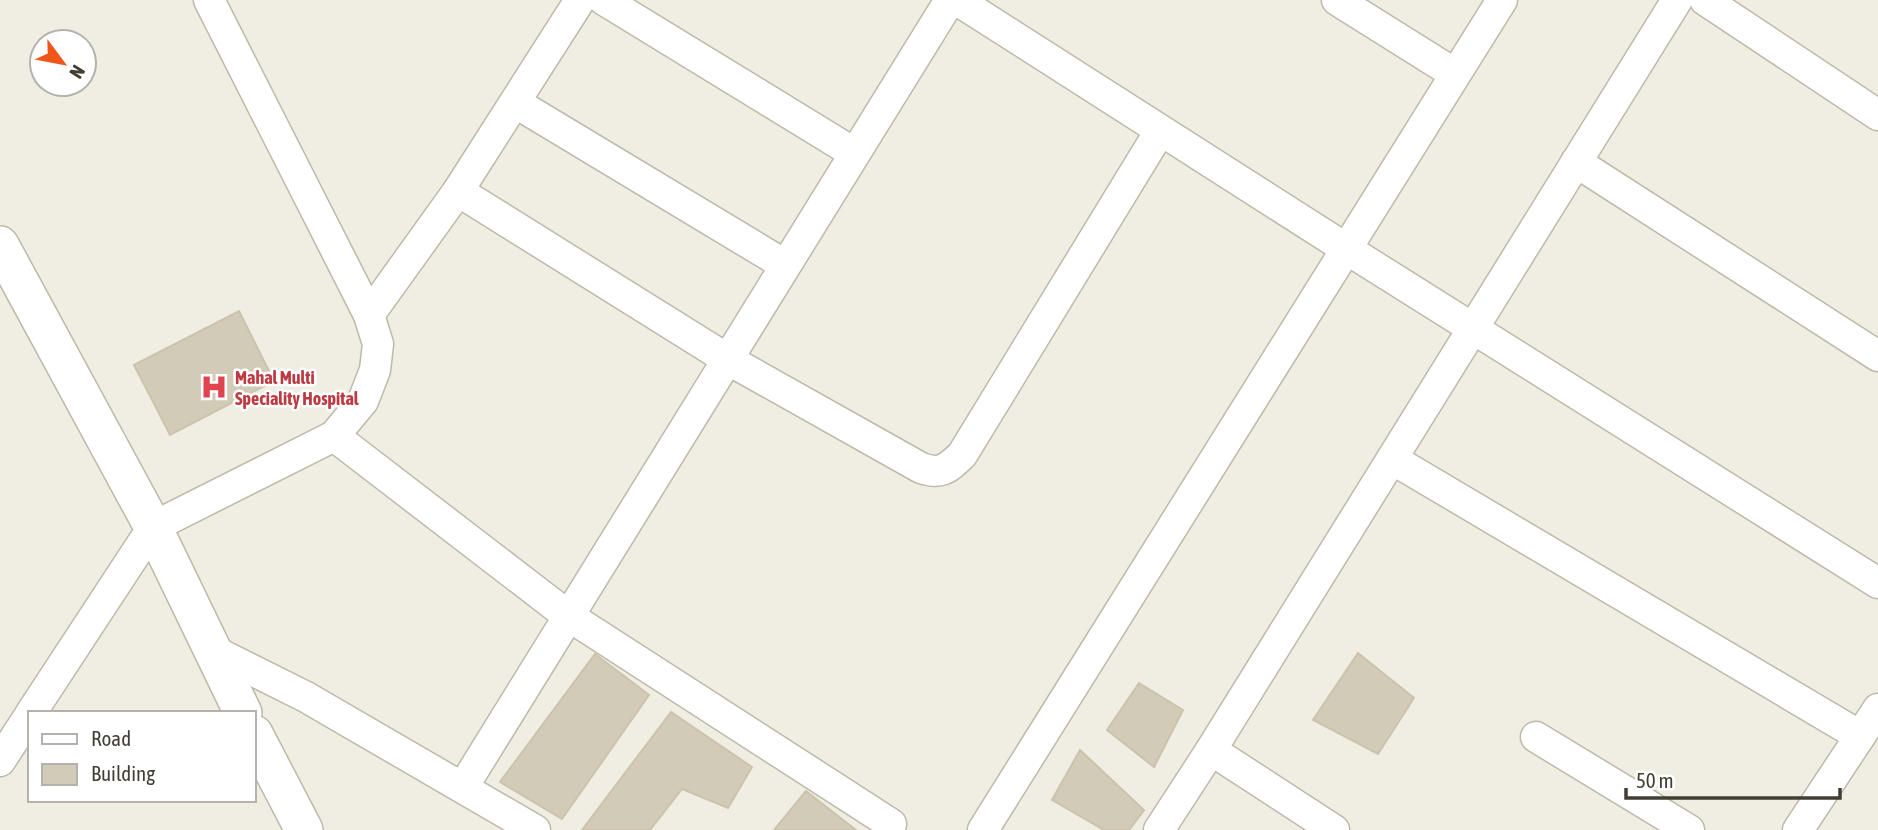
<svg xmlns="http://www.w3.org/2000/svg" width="1878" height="830" font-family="'Asap Condensed',sans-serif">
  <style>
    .building { fill: #d1cbb8; stroke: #ccc3ac; stroke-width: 2 }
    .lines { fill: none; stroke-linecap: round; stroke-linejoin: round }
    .minor-casing { stroke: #beb9a9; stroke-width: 33 }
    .tertiary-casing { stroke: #beb9a9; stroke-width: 40 }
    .minor { stroke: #fff; stroke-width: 30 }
    .tertiary { stroke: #fff; stroke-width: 37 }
    .labels { text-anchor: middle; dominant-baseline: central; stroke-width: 5; stroke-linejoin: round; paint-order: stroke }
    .health-label { font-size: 18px; font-weight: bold; fill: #be3a42; stroke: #fff; text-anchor: start }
  </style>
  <rect width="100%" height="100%" fill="#f0eee2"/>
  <!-- building -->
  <g class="building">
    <polygon points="239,311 274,381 170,435 134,365"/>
    <polygon points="1358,653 1414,698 1378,754 1313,720"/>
    <polygon points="595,654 649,695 562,819 500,782"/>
    <polygon points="1139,683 1183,710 1154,767 1107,730"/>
    <polygon points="671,712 752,767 728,808 682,789 650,830 582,830"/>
    <polygon points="1080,750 1144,810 1129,830 1104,830 1052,800"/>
    <polygon points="806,791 856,830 774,830"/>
  </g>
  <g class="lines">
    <!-- minor casing -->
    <g class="minor-casing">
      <g id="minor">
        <polyline points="604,0 854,153"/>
        <polyline points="957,0 1345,248 1878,583"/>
        <polyline points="1337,0 1455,74"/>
        <polyline points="1705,0 1878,115"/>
        <polyline points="516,103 785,265"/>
        <polyline points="1576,162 1878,356"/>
        <path d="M 458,191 L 727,359 L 921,468 C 941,475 947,469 962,455 L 1160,131"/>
        <polyline points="369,315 458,191 580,0"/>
        <polyline points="334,436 567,615 891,824"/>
        <polyline points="1392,459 1860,736"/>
        <polyline points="210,649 306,697 535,830"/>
        <polyline points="31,713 153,527 334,436 363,401 375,370 378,344 369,315 209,0"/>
        <polyline points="1536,737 1689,830"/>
        <polyline points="1211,750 1677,0"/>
        <polyline points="0,761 30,715"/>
        <polyline points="463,787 950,0"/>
        <polyline points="983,830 1502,0"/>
        <polyline points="1159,830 1211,750 1334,830"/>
        <polyline points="1798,830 1878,709"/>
      </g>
    </g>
    <!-- tertiary casing -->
    <g class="tertiary-casing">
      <g id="tertiary">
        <polyline points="0,245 153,527 243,713"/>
        <polyline points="254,734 304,830"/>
      </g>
    </g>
    <!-- minor -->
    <use href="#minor" class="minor"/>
    <!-- tertiary -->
    <use href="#tertiary" class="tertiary"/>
  </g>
  <!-- icons -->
  <defs>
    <g id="hospital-bare" transform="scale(2.1)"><path d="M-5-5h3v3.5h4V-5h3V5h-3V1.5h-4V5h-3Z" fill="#e0444e" stroke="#fff" stroke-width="2.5" paint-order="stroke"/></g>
  </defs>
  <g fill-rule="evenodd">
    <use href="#hospital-bare" x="214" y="387"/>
  </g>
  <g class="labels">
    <!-- health labels -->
    <g class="health-label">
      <text x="235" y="377">Mahal Multi<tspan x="235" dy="21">Speciality Hospital</tspan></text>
    </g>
  </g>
  <!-- legend -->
  <rect x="28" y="711" width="228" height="91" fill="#ffffff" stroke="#b3b2ad" stroke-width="2"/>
  <rect x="42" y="734" width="35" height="10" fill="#ffffff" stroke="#b3b2ad" stroke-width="2"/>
  <text x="91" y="746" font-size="21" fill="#423e33">Road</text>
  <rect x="42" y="764" width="35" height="21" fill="#d1cbb8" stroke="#b3b2ad" stroke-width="2"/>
  <text x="91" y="781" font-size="21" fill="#423e33">Building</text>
  <!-- north arrow -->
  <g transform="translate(63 63) rotate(122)"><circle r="33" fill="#ffffff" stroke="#b3b2ad" stroke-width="2"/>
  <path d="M0-5L12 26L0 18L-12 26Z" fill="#f05519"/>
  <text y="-10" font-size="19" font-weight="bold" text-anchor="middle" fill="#423e33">N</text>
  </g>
  <!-- scale -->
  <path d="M1626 788v10h214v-10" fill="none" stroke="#423e33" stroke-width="3.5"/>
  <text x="1636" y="788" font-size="21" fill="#423e33" stroke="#ffffff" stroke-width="5" paint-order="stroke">50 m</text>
</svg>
